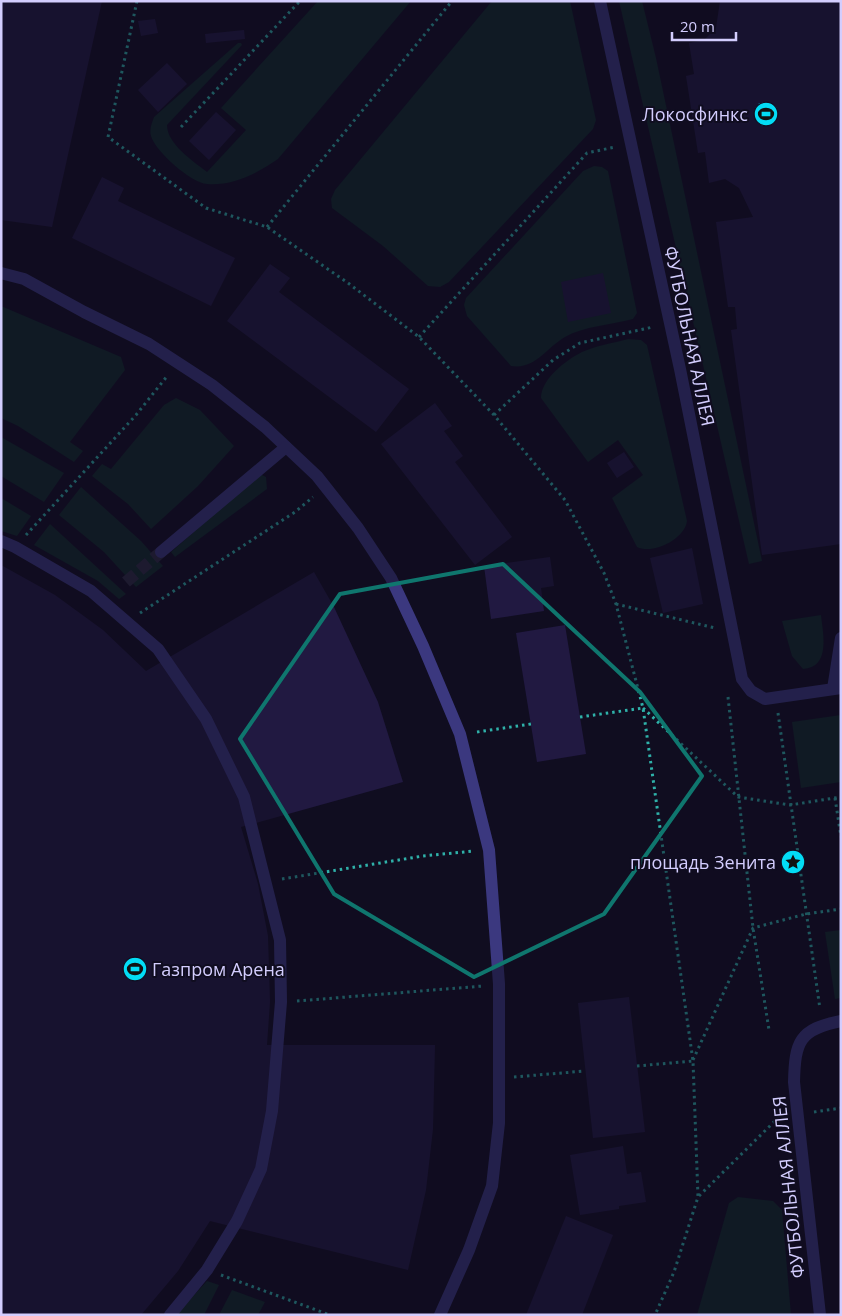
<svg xmlns="http://www.w3.org/2000/svg" width="842" height="1316" font-family="'Open Sans',sans-serif">
  <style>
    .green { fill: #102a29 }
    .building { fill: #211941 }
    .lines { fill: none; stroke-linecap: round; stroke-linejoin: round }
    .minor-tunnel { stroke: #2d2a41; stroke-width: 12; stroke-dasharray: 12 6; stroke-linecap: butt }
    .path { stroke: #2fb1a9; stroke-width: 3; stroke-dasharray: 2.5 4; stroke-linecap: butt }
    .minor { stroke: #3b387f; stroke-width: 12 }
    .marked { fill: none; stroke: #0f766e; stroke-width: 4; stroke-linejoin: round }
    .labels { text-anchor: middle; dominant-baseline: central; stroke-width: 4; stroke-linejoin: round; paint-order: stroke }
    .poi-label { font-size: 18px; fill: #d3cdfe; stroke: #100d20; text-anchor: end }
    .street-label { font-size: 18px; fill: #d3cdfe; stroke: #100d20 }
  </style>
  <rect width="100%" height="100%" fill="#100d20"/>
  <!-- green -->
  <g class="green">
    <path d="M 318,1 L 411,1 L 278,159 C 258,173 233,186 207,184 C 191,183 155,151 151,136 C 149,129 152,123 154,117 L 238,43 L 241,43 L 242,45 L 167,125 C 167,144 193,161 207,172 L 246,130 L 221,108 Z"/>
    <polygon points="492,1 570,1 596,120 593,129 449,282 440,287 428,286 383,246 332,208 331,199 335,190"/>
    <polygon points="619,1 642,1 656,58 762,561 749,564"/>
    <path d="M 594,166 L 602,167 L 608,171 L 637,313 L 633,319 C 611,325 584,326 565,337 C 546,348 535,370 511,366 L 467,316 L 464,305 L 466,298 L 583,171 Z"/>
    <polygon points="1,306 121,357 125,370 70,442 83,451 74,462 18,426 1,418"/>
    <path d="M 628,339 L 641,340 L 647,345 L 687,521 C 685,539 653,555 637,547 L 612,498 L 643,475 L 618,440 L 588,462 L 541,398 C 541,379 566,360 582,352 C 595,346 613,343 628,339 Z"/>
    <polygon points="176,398 200,410 234,446 198,486 151,529 128,504 92,476 102,464 111,469 164,405"/>
    <polygon points="1,437 64,473 44,502 1,476"/>
    <polygon points="260,474 266,477 267,489 175,557 171,552"/>
    <polygon points="81,487 141,541 163,566 136,587 104,552 59,515"/>
    <polygon points="1,498 31,516 17,536 1,531"/>
    <polygon points="50,524 126,594 119,599 98,581 34,545"/>
    <path d="M 821,615 C 823,634 831,667 803,669 L 792,656 L 782,621 Z"/>
    <polygon points="841,715 841,782 801,788 792,722"/>
    <polygon points="841,930 841,998 835,999 825,932"/>
    <polygon points="738,1197 773,1201 782,1210 791,1315 697,1315 729,1203"/>
    <polygon points="207,1281 219,1285 204,1315 176,1315"/>
    <polygon points="232,1290 265,1302 258,1315 219,1315"/>
  </g>
  <!-- building -->
  <g class="building">
    <polygon points="1,1 102,1 52,227 1,220"/>
    <polygon points="720,1 841,1 841,544 762,555 731,330 737,329 735,307 728,307 716,222 753,217 739,188 725,179 709,183 705,152 698,153 686,76 694,74 689,43 704,40 716,28"/>
    <polygon points="155,19 158,33 141,36 138,21"/>
    <polygon points="244,30 245,39 206,43 205,34"/>
    <polygon points="167,63 187,84 158,112 138,90"/>
    <polygon points="216,112 236,130 209,160 189,141"/>
    <polygon points="102,177 124,188 118,201 235,258 211,306 72,238"/>
    <polygon points="270,264 290,278 279,292 409,389 376,432 227,321"/>
    <polygon points="603,273 611,313 568,322 561,282"/>
    <polygon points="435,403 452,426 444,431 463,456 455,462 512,537 475,565 381,444"/>
    <polygon points="624,452 634,467 617,478 607,463"/>
    <polygon points="692,548 703,604 663,613 650,558"/>
    <polygon points="550,557 554,586 541,588 544,611 491,619 484,566"/>
    <polygon points="1,565 55,595 103,630 146,671 314,572 334,607 378,702 403,782 241,827 258,884 268,936 270,1002 267,1045 435,1045 433,1129 426,1190 408,1270 210,1221 178,1271 141,1315 1,1315"/>
    <polygon points="565,625 586,754 537,762 516,633"/>
    <polygon points="629,997 645,1132 593,1138 578,1003"/>
    <polygon points="623,1146 627,1174 641,1172 646,1202 619,1206 619,1209 580,1215 570,1155"/>
    <polygon points="566,1216 613,1235 582,1315 526,1315"/>
  </g>
  <g class="lines">
    <!-- minor-tunnel -->
    <polyline class="minor-tunnel" points="126,582 161,552"/>
    <!-- path -->
    <g class="path">
      <polyline points="137,1 108,137 206,208 267,227 348,283 419,337 494,415 565,500 604,573 616,604 643,708 693,1061 698,1197 674,1272 655,1315"/>
      <polyline points="181,127 300,1"/>
      <polyline points="267,227 452,1"/>
      <polyline points="419,337 587,153 615,147"/>
      <polyline points="494,415 553,360 580,343 653,327"/>
      <polyline points="26,535 136,415 168,375"/>
      <polyline points="616,604 715,628"/>
      <polyline points="140,613 295,512 313,497"/>
      <polyline points="728,697 753,928 769,1030"/>
      <polyline points="643,708 738,797 790,805 841,797"/>
      <polyline points="778,713 820,1009"/>
      <polyline points="580,717 643,708"/>
      <polyline points="477,732 531,724"/>
      <polyline points="835,798 841,837"/>
      <polyline points="282,879 423,856 474,851"/>
      <polyline points="297,1001 483,986"/>
      <polyline points="693,1060 753,928 806,914 841,909"/>
      <polyline points="637,1066 693,1061"/>
      <polyline points="514,1077 585,1071"/>
      <polyline points="814,1112 841,1108"/>
      <polyline points="699,1196 781,1115"/>
      <polyline points="221,1275 330,1315"/>
    </g>
    <!-- minor -->
    <g class="minor">
      <polyline points="600,1 680,369 742,679 751,691 765,699 841,688"/>
      <polyline points="1,273 24,279 84,312 149,344 212,385 265,427 317,476 358,528 391,578 423,646 460,734 489,850 499,984 499,1123 492,1186 469,1250 440,1315"/>
      <polyline points="1,541 15,547 91,591 158,649 206,719 244,797 280,940 281,1002 272,1111 261,1169 237,1221 207,1270 170,1315"/>
      <polyline points="161,552 286,447"/>
      <polyline points="833,689 841,638"/>
      <path d="M 820,1315 L 794,1082 C 795,1042 799,1029 841,1021"/>
    </g>
  </g>
  <!-- marked area -->
  <path d="M0 0H842V1316H0ZM 503,564 L 640,692 L 702,776 L 604,914 L 474,977 L 334,894 L 240,739 L 340,594 Z" fill="#100d20" fill-opacity=".55" fill-rule="evenodd"/>
  <path class="marked" d="M 503,564 L 640,692 L 702,776 L 604,914 L 474,977 L 334,894 L 240,739 L 340,594 Z"/>
  <!-- icons -->
  <defs>
    <g id="stadium-disc" transform="scale(1.25)"><circle r="9.5" fill="#03dcf5" stroke="#100d20"/><path d="M0-5a6.5 5 0 1 0 0 10a6.5 5 0 1 0 0-10ZM-3.5-1.8h7v3.6h-7Z" fill="#111"/></g>
    <g id="sight-disc" transform="scale(1.25)"><circle r="9.5" fill="#03dcf5" stroke="#100d20"/><path d="M0-6L1.8-2.2L6-1.7L2.9 1.2L3.7 5.4L0 3.3L-3.7 5.4L-2.9 1.2L-6-1.7L-1.8-2.2Z" fill="#111"/></g>
  </defs>
  <g fill-rule="evenodd">
    <use href="#stadium-disc" x="766" y="114"/>
    <use href="#sight-disc" x="793" y="862"/>
    <use href="#stadium-disc" x="135" y="969"/>
  </g>
  <g class="labels">
    <!-- poi labels -->
    <g class="poi-label">
      <text x="748" y="114">Локосфинкс</text>
      <text x="776" y="862">площадь Зенита</text>
      <text x="152" y="969" text-anchor="start">Газпром Арена</text>
    </g>
    <!-- street labels -->
    <g class="street-label">
      <text transform="translate(690 336) rotate(78)">ФУТБОЛЬНАЯ АЛЛЕЯ</text>
      <text transform="translate(788 1187) rotate(-96)">ФУТБОЛЬНАЯ АЛЛЕЯ</text>
    </g>
  </g>
  <!-- border -->
  <rect width="842" height="1316" fill="none" stroke="#d3cdfe" stroke-width="5"/>
  <!-- scale -->
  <path d="M672 32v8h64v-8" fill="none" stroke="#d3cdfe" stroke-width="2.5"/>
  <text x="680" y="32" font-size="15" fill="#d3cdfe" stroke="#100d20" stroke-width="4" paint-order="stroke">20 m</text>
</svg>
